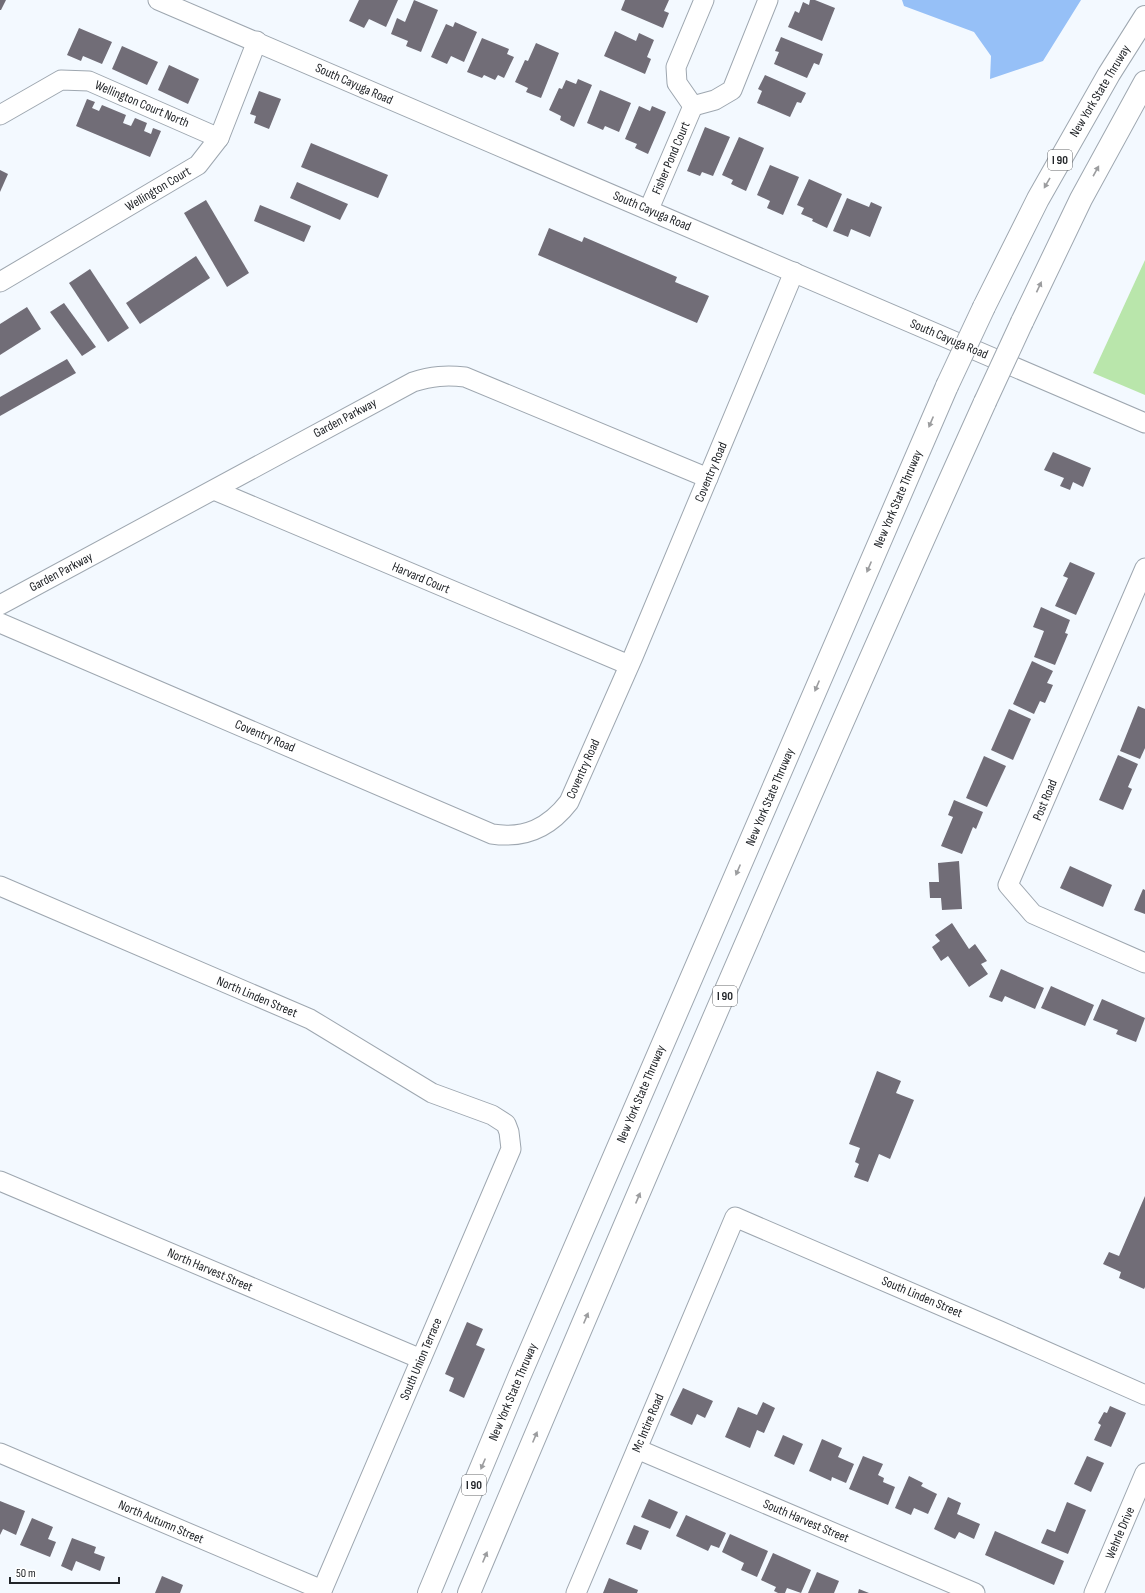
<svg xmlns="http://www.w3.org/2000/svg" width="1145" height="1593" font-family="'Sofia Sans Condensed',sans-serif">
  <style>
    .green { fill: #b9e6ab }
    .water { fill: #96c0f7 }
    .building { fill: #716d77 }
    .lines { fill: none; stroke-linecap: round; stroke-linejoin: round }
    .minor-casing { stroke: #9ea7b0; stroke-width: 21 }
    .highway-casing { stroke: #9ea7b0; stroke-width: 24 }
    .minor { stroke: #fff; stroke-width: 19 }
    .highway { stroke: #fff; stroke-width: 22 }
    .highway-bridge-casing { stroke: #9ea7b0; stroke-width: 24; stroke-linecap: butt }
    .highway-bridge { stroke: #fff; stroke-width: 22 }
    .oneway { fill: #9c9d9f }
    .labels { text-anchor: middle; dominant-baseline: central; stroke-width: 3; stroke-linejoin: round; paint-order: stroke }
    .shield { fill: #fff; stroke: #646669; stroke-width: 1 }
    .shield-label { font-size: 12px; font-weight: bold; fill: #222529 }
    .street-label { font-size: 13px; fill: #222529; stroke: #fff }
  </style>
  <rect width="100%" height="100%" fill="#f3f9ff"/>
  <!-- green -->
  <polygon class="green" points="1145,260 1145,395 1093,373"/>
  <!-- water -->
  <polygon class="water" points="902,0 1081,0 1043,61 990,79 991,56 974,32 904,6"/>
  <!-- building -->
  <g class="building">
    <polygon points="0,0 6,0 1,10 0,10"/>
    <polygon points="359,0 398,0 386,27 369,19 364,28 349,21"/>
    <polygon points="414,0 438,10 421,52 406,46 408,41 391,34 397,18 405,22"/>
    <polygon points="625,0 669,0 664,11 669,13 663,28 621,10"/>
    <polygon points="810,0 815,0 835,8 822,41 788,27 795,11 799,13 803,2 809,5"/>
    <polygon points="455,22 477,32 464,62 451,56 447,64 431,57 446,24 453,27"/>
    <polygon points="79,28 112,42 102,64 83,56 81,61 67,55"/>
    <polygon points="615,31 636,41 639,33 654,40 647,57 651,59 645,74 604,56"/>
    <polygon points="781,37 823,54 819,65 814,63 807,78 774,64 779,52 775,51"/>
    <polygon points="482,38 509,49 507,54 514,57 504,78 498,75 495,80 484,75 482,78 467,72"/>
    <polygon points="536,43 559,53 541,98 526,92 528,88 515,82 525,60 528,61"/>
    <polygon points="122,46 158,62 147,85 112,69"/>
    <polygon points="169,65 199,79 188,104 158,90"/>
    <polygon points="765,75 806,93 801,103 797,102 790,117 757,103 762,91 758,89"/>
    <polygon points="578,79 592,85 574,127 560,120 561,116 549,110 559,88 562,89 566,80 576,84"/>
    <polygon points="600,90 631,103 619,132 605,126 603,130 587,123"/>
    <polygon points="259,91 281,99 269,129 254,123 256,116 250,114"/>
    <polygon points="87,99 95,102 92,108 99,111 102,105 126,115 123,123 131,126 135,118 147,123 144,131 151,134 153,128 161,131 150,157 76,126"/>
    <polygon points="639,106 650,111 652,106 666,112 648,154 635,148 637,144 625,139"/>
    <polygon points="705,127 730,137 713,176 702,172 700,176 687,171"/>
    <polygon points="739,137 764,148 746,191 731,184 733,180 722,175"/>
    <polygon points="311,143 388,175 378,198 301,167"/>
    <polygon points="770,165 799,177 783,215 767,208 770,201 757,195"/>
    <polygon points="0,170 8,174 0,192"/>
    <polygon points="809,179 842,194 827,228 812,221 813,219 801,214 804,208 797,205"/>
    <polygon points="297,182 348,204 340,220 290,198"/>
    <polygon points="847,198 869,207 871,202 882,207 870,237 851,229 848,237 833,231"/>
    <polygon points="206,200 249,273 227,287 184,213"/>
    <polygon points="260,205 311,226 304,242 254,221"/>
    <polygon points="549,228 582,242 584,237 677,277 675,282 709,296 697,323 538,255"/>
    <polygon points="196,256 210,278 140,324 126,303"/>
    <polygon points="90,269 129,328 108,342 69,283"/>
    <polygon points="64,303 96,347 82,356 50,312"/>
    <polygon points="27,307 41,329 0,355 0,324"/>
    <polygon points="67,359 76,373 0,416 0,397"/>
    <polygon points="1053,452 1091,468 1083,487 1073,482 1070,490 1060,486 1064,478 1044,470"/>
    <polygon points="1070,562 1095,573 1076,615 1055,606 1068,578 1063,576"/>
    <polygon points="1041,607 1070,620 1065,633 1068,634 1055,665 1034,657 1044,631 1033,627"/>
    <polygon points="1032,661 1053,671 1047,683 1053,685 1045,703 1040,701 1034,714 1013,704"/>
    <polygon points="1138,706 1145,709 1145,748 1140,759 1120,751"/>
    <polygon points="1009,709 1031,719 1013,760 991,750"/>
    <polygon points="1118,755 1138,764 1128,787 1132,789 1123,810 1099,800"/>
    <polygon points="984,756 1006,766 987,807 966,798"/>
    <polygon points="954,800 983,812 976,829 973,827 962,854 941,846 953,817 948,815"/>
    <polygon points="959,861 962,909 942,910 941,898 930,898 929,882 939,882 938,863"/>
    <polygon points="1070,866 1112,885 1103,907 1060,888"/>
    <polygon points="1143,889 1145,890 1145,914 1134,910"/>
    <polygon points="952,923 969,949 975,944 987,961 981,964 988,974 969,987 948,956 941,961 932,947 940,941 935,935"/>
    <polygon points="1001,969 1044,988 1035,1009 1005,996 1002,1002 989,997"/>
    <polygon points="1051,986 1094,1005 1085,1026 1041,1008"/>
    <polygon points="1102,999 1145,1018 1136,1042 1116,1034 1118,1030 1093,1020"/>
    <polygon points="877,1071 901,1081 896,1093 914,1100 890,1159 879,1154 868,1182 854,1177 859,1164 855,1162 860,1148 849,1144"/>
    <polygon points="1145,1196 1145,1287 1144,1289 1119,1278 1121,1272 1103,1264 1109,1252 1119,1256"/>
    <polygon points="467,1322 483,1329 476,1345 485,1349 464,1398 449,1391 454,1378 445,1374"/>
    <polygon points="683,1388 713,1401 705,1418 697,1414 692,1425 670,1415"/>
    <polygon points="763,1402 775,1408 764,1433 757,1430 750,1448 725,1437 738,1407 757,1415"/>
    <polygon points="1110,1406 1126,1413 1111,1447 1094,1440 1101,1425 1098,1423 1104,1412 1107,1413"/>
    <polygon points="783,1435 803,1444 794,1465 774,1456"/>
    <polygon points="822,1439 842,1448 838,1457 854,1464 846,1483 832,1477 831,1481 809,1471"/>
    <polygon points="863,1456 883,1464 878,1475 884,1478 883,1482 895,1487 888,1505 849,1489"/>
    <polygon points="1087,1456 1104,1463 1091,1492 1074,1484"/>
    <polygon points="909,1476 923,1483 921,1486 937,1494 928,1514 914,1508 911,1515 895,1508"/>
    <polygon points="948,1497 961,1503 957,1514 980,1524 974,1539 959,1532 955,1539 934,1529"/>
    <polygon points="649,1499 678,1512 670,1529 641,1517"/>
    <polygon points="0,1501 25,1511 16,1535 3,1529 0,1535"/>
    <polygon points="1067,1502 1086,1510 1068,1554 1041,1543 1047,1529 1055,1532"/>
    <polygon points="686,1515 726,1533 719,1548 711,1545 708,1551 676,1536"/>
    <polygon points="32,1518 53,1527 48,1539 56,1542 50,1557 20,1545"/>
    <polygon points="634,1525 649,1531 641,1550 626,1544"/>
    <polygon points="995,1531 1064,1561 1054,1585 985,1555"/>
    <polygon points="730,1534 768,1551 757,1577 741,1570 744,1563 722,1552"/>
    <polygon points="72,1538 96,1547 94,1553 105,1557 100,1571 76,1561 72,1571 61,1566"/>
    <polygon points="773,1553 811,1570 801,1593 787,1588 785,1593 778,1593 774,1591 776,1587 761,1580"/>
    <polygon points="817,1572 839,1581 834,1593 808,1593"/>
    <polygon points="162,1576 183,1585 180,1593 155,1593"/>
    <polygon points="609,1578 638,1590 637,1593 603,1593"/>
    <polygon points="859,1589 869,1593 858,1593"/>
  </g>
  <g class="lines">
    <!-- minor casing -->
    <g class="minor-casing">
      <g id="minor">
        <polyline points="158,0 1145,423"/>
        <polyline points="693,106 715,100 732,90 768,0"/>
        <polyline points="693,106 677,83 676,67 704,0"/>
        <polyline points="0,115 61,80 89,81 219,138"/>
        <polyline points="649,209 693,106"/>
        <polyline points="0,282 198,165 219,138 257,41"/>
        <polyline points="214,490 629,665"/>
        <polyline points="1145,568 1008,885 1033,914 1145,963"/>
        <path d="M 0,605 L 413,382 C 432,376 446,375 465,377 L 708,478"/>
        <path d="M 0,623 L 492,834 C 525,839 549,828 569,802 L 633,657 L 794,272"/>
        <polyline points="0,886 310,1019 432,1093 492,1115 506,1124 509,1132 511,1149 321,1593"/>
        <polyline points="0,1181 421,1359"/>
        <polyline points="637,1449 975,1593"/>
        <polyline points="0,1453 322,1590"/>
        <polyline points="576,1593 735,1217 1000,1331 1145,1395"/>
        <polyline points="1094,1593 1145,1473"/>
      </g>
    </g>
    <!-- highway casing -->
    <g class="highway-casing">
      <g id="highway">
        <polyline points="984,307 1038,199 1109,74 1145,17"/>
        <polyline points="1022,322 1081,199 1145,82"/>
        <polyline points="429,1593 519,1377 947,386"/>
        <path d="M 469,1593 C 637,1194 807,796 985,402"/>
      </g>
    </g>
    <!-- minor -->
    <use href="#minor" class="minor"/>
    <!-- highway -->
    <use href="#highway" class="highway"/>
    <!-- highway-bridge casing -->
    <g class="highway-bridge-casing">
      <g id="highway-bridge">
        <polyline points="947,386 984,307"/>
        <polyline points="985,402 1022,322"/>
      </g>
    </g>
    <!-- highway-bridge -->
    <use href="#highway-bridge" class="highway-bridge"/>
  </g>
  <!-- one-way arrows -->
  <defs><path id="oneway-solid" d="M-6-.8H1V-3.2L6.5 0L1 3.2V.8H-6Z"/></defs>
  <g class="oneway">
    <use href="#oneway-solid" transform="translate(1096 171) rotate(-61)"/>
    <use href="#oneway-solid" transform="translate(1047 183) rotate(120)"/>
    <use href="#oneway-solid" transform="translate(1039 287) rotate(-65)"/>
    <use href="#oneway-solid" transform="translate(931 422) rotate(113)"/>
    <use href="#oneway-solid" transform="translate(869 567) rotate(113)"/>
    <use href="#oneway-solid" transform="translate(817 686) rotate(113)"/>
    <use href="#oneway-solid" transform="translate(738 870) rotate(113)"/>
    <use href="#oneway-solid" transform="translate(638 1198) rotate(-67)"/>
    <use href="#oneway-solid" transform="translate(586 1318) rotate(-67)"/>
    <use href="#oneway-solid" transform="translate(535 1437) rotate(-67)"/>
    <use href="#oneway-solid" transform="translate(483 1464) rotate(113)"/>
    <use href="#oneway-solid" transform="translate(485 1557) rotate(-67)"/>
  </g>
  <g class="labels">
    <!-- shield labels -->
    <g class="shield">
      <rect x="1048" y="150" width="24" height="20" rx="3"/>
      <rect x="713" y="986" width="24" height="20" rx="3"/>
      <rect x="462" y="1475" width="24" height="20" rx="3"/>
    </g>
    <g class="shield-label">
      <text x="1060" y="160">I 90</text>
      <text x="725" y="996">I 90</text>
      <text x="474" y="1485">I 90</text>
    </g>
    <!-- street labels -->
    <g class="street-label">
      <text transform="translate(354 84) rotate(24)">South Cayuga Road</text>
      <text transform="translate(1100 91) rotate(-59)">New York State Thruway</text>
      <text transform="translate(142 104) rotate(23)">Wellington Court North</text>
      <text transform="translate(671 158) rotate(-67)">Fisher Pond Court</text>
      <text transform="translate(158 189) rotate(-31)">Wellington Court</text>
      <text transform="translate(652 211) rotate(23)">South Cayuga Road</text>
      <text transform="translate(949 339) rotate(23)">South Cayuga Road</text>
      <text transform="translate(345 418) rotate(-28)">Garden Parkway</text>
      <text transform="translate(711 472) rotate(-67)">Coventry Road</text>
      <text transform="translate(898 499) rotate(-67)">New York State Thruway</text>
      <text transform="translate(61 572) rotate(-28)">Garden Parkway</text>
      <text transform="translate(421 578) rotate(23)">Harvard Court</text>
      <text transform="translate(265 736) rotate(23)">Coventry Road</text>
      <text transform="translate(583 769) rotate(-66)">Coventry Road</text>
      <text transform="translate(770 797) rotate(-67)">New York State Thruway</text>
      <text transform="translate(1045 800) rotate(-67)">Post Road</text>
      <text transform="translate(257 997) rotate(23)">North Linden Street</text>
      <text transform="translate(641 1094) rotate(-67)">New York State Thruway</text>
      <text transform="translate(210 1270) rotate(23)">North Harvest Street</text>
      <text transform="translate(922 1297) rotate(23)">South Linden Street</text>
      <text transform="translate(421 1359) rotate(-67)">South Union Terrace</text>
      <text transform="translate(513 1392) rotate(-67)">New York State Thruway</text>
      <text transform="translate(648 1423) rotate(-67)">Mc Intire Road</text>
      <text transform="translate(806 1521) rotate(23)">South Harvest Street</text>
      <text transform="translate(161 1522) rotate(23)">North Autumn Street</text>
      <text transform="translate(1120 1533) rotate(-67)">Wehrle Drive</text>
    </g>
  </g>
  <!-- scale -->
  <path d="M10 1577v6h109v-6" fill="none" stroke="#222529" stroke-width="2"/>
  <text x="16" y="1577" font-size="12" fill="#222529" stroke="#ffffff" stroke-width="3" paint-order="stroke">50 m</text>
</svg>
